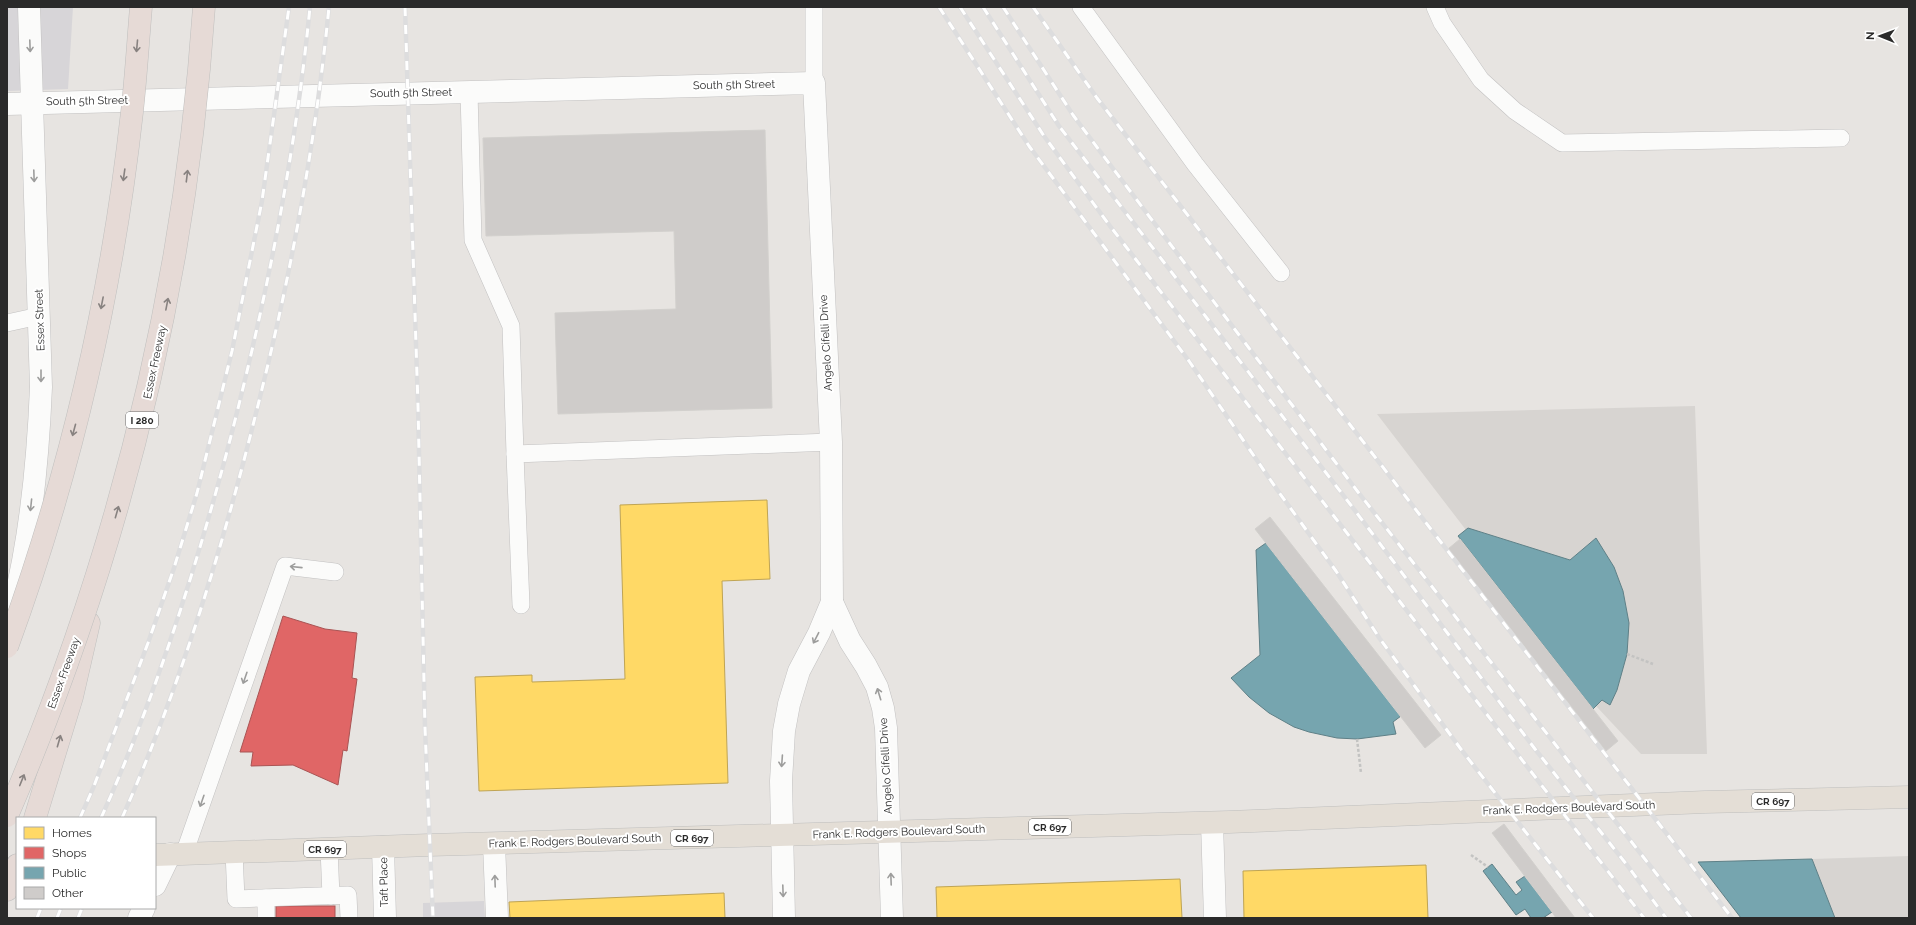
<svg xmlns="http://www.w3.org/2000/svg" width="1916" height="925" font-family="Raleway,sans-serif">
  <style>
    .industrial { fill: #d7d5d8 }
    .plaza { fill: #d7d4d1 }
    .homes { fill: #ffd966; stroke: #bfa454 }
    .shops { fill: #e06666; stroke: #a95454 }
    .public { fill: #76a5af; stroke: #5f8087 }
    .building { fill: #cfccca; stroke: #d2d0cd }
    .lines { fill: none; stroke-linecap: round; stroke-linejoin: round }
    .service-casing { stroke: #c2c1c1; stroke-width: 18 }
    .minor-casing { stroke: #c2c1c1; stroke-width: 23 }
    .tertiary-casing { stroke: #c2c1c1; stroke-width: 23 }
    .primary-casing { stroke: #bfbfbe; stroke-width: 23 }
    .motorway-casing { stroke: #bfbfbe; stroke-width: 23 }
    .path { stroke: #c3c3c2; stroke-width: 2.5; stroke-dasharray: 3 2; stroke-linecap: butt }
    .service { stroke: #fbfbfa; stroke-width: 17 }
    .minor { stroke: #fbfbfa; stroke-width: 22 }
    .tertiary { stroke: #fbfbfa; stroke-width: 22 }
    .primary { stroke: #e4ded6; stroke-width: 22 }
    .motorway { stroke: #e6dad6; stroke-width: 22 }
    .rail-casing { stroke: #ddddde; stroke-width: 4.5 }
    .rail { stroke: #fff; stroke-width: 3; stroke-dasharray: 9; stroke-linecap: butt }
    .motorway-bridge-casing { stroke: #bfbfbe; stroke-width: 23; stroke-linecap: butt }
    .motorway-bridge { stroke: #e6dad6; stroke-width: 22 }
    .oneway { stroke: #9d9d9c }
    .oneway2 { stroke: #888280 }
    .labels { text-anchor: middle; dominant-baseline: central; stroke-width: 4; stroke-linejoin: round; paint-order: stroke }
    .shield { fill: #fff; stroke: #6a6a6a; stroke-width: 1 }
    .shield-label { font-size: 10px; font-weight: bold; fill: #2a2a2a }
    .street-label { font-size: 11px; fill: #2a2a2a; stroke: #fff }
  </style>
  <rect width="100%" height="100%" fill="#e7e4e1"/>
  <!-- industrial -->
  <g class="industrial">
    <polygon points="7,7 73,7 68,89 7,91"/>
    <polygon points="484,901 485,918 423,918 423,903"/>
  </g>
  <!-- plaza -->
  <g class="plaza">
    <polygon points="1695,406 1707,754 1641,754 1596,706 1602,700 1610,705 1617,690 1627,654 1629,623 1623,591 1614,567 1596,538 1570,560 1468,528 1466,530 1377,414"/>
    <polygon points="1909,856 1909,918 1835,918 1812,859"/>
  </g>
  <!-- homes -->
  <g class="homes">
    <polygon points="767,500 770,579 722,581 728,783 479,791 475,677 532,675 532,682 625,679 620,505"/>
    <polygon points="1426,865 1428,918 1244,918 1243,871"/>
    <polygon points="1180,879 1182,918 937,918 936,887"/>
    <polygon points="724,893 725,918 510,918 509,902"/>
  </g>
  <!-- shops -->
  <g class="shops">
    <polygon points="283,616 325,629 357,633 352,678 357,679 347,751 343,750 338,785 293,765 251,766 253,752 240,752"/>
    <rect x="276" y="906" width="59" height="12"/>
  </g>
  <!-- public -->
  <g class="public">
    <polygon points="1468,528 1570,560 1596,538 1614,567 1623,591 1629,623 1627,654 1617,690 1610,705 1602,700 1593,709 1458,536"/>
    <polygon points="1266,543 1401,716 1393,722 1396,734 1357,739 1337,738 1309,732 1294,727 1269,713 1249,697 1231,678 1260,655 1256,550"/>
    <polygon points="1812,859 1835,918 1741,918 1698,862"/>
    <polygon points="1492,864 1516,895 1522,890 1516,882 1525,876 1552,912 1543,918 1531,918 1525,909 1516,915 1483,871"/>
  </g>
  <!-- building -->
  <g class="building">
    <polygon points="765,130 772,408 558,414 555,313 676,309 674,231 486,236 483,138"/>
    <polygon points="1270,517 1441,735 1425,748 1255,529"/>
    <polygon points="1460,539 1618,741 1606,751 1448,549"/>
    <polygon points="1504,824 1575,918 1556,918 1552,912 1492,833"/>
  </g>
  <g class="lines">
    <!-- service casing -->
    <g class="service-casing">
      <g id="service">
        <polyline points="814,7 814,83"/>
        <polyline points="1081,7 1195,164 1281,273"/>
        <polyline points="1435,7 1442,23 1481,80 1515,111 1562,143 1841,138"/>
        <polyline points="469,92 473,240 511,326 515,454"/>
        <polyline points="7,323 39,316"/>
        <polyline points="521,605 515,454 831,442"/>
        <polyline points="329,849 331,896"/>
        <polyline points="234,852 236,899 348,895 349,918"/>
        <polyline points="184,854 285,566 335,572"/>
        <polyline points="266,898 266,918"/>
      </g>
    </g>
    <!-- minor casing -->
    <g class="minor-casing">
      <g id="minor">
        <polyline points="7,104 814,83 831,442 832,602 819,633 799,671 789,704 784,731 781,781 784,918"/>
        <polyline points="832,602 850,641 866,666 877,687 883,708 886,728 892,918"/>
        <polyline points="1212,823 1215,918"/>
        <polyline points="494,844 497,918"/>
        <polyline points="383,847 385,918"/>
        <polyline points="155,885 170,854"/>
        <polyline points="139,918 144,908"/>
      </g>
    </g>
    <!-- tertiary casing -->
    <g class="tertiary-casing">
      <path id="tertiary" d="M 13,607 C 31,536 38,461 41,387 L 29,7"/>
    </g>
    <!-- primary casing -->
    <g class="primary-casing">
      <polyline id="primary" points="155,855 429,845 1229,822 1705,802 1909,797"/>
    </g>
    <!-- motorway casing -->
    <g class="motorway-casing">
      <g id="motorway">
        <polyline points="35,818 72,697 89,623"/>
        <polyline points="7,890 17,865"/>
      </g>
    </g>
    <!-- path -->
    <g class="path">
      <polyline points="1627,654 1653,664"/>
      <polyline points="1357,739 1361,773"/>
      <polyline points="1471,855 1488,867"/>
    </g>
    <!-- service -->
    <use href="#service" class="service"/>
    <!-- minor -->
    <use href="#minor" class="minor"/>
    <!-- tertiary -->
    <use href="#tertiary" class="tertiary"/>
    <!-- primary -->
    <use href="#primary" class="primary"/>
    <!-- motorway -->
    <use href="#motorway" class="motorway"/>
    <!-- rail casing -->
    <g class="rail-casing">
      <g id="rail">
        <polyline points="405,7 418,406 425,728 433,918"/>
        <polyline points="939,7 1029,146 1189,361 1278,491 1336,571 1380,639 1463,752 1593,918"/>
        <polyline points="960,7 1044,136 1110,226 1644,918"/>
        <polyline points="983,7 1059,126 1350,504 1535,749 1627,865 1666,918"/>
        <polyline points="1003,7 1073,115 1102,154 1358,492 1691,918"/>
        <polyline points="1033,7 1097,98 1732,918"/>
        <polyline points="80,818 94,786 148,643 174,568 197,493 232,351 262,201 289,7"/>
        <path d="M 101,818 C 153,703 192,581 225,459 C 264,311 295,160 310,7"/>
        <path d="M 122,818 C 182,683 225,540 260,397 C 292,269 316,139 329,7"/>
        <polyline points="37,918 41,908"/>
        <polyline points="57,918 61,908"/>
        <polyline points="78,918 82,908"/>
      </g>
    </g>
    <!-- rail -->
    <use href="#rail" class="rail"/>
    <!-- motorway-bridge casing -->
    <g class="motorway-bridge-casing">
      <g id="motorway-bridge">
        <path d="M 7,647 C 70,475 112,294 132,112 C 136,77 138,42 141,7"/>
        <path d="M 7,816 C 119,556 185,290 204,7"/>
      </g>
    </g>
    <!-- motorway-bridge -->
    <use href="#motorway-bridge" class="motorway-bridge"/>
  </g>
  <!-- one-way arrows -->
  <defs><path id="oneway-shaft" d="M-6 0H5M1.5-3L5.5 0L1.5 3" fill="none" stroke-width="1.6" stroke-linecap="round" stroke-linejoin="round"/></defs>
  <g class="oneway">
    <use href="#oneway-shaft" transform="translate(30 46) rotate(88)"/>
    <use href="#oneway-shaft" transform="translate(34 176) rotate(88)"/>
    <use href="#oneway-shaft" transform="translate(41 376) rotate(90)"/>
    <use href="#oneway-shaft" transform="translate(31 505) rotate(96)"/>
    <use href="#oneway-shaft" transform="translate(296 567) rotate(-174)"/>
    <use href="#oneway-shaft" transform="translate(816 638) rotate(117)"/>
    <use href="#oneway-shaft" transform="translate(245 678) rotate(109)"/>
    <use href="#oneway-shaft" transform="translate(879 694) rotate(-107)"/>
    <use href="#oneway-shaft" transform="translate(782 761) rotate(94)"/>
    <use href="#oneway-shaft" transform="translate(202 801) rotate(109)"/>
    <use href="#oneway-shaft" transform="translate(891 879) rotate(-92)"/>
    <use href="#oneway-shaft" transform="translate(495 881) rotate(-92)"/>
    <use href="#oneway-shaft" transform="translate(783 891) rotate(88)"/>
  </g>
  <g class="oneway2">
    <use href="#oneway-shaft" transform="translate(137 46) rotate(95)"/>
    <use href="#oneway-shaft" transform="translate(124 175) rotate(98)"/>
    <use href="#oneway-shaft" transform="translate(187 176) rotate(-83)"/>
    <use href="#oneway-shaft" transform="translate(102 303) rotate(101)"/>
    <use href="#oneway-shaft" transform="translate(167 304) rotate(-79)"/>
    <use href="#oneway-shaft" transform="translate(74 430) rotate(105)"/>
    <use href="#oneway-shaft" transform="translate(117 512) rotate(-74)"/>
    <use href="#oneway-shaft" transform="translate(59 741) rotate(-74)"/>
    <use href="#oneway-shaft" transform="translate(22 780) rotate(-68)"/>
  </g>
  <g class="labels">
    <!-- shield labels -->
    <g class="shield">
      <rect x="126" y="412" width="32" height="16" rx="3"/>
      <rect x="1752" y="793" width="42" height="16" rx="3"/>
      <rect x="1029" y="819" width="42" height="16" rx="3"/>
      <rect x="671" y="830" width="42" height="16" rx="3"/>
      <rect x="304" y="841" width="42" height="16" rx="3"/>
    </g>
    <g class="shield-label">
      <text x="142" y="420">I 280</text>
      <text x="1773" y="801">CR 697</text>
      <text x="1050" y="827">CR 697</text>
      <text x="692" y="838">CR 697</text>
      <text x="325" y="849">CR 697</text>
    </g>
    <!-- street labels -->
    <g class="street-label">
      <text transform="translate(734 85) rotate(-1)">South 5th Street</text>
      <text transform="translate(411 93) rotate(-1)">South 5th Street</text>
      <text transform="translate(87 101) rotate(-1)">South 5th Street</text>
      <text transform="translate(40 320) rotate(-92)">Essex Street</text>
      <text transform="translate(826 343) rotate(-93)">Angelo Cifelli Drive</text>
      <text transform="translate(155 362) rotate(-78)">Essex Freeway</text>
      <text transform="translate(64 673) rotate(-70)">Essex Freeway</text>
      <text transform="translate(886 766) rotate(-93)">Angelo Cifelli Drive</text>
      <text transform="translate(1569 808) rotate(-2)">Frank E. Rodgers Boulevard South</text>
      <text transform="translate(899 832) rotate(-2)">Frank E. Rodgers Boulevard South</text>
      <text transform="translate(575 841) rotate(-2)">Frank E. Rodgers Boulevard South</text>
      <text transform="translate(384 882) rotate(-91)">Taft Place</text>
    </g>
  </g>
  <!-- border -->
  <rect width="1916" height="925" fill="none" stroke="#2a2a2a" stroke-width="16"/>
  <!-- legend -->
  <rect x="16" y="817" width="140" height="92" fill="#ffffff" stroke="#aaaaaa"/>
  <rect x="24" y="827" width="20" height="12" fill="#ffd966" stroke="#aaaaaa"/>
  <text x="52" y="837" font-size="12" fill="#2a2a2a">Homes</text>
  <rect x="24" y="847" width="20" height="12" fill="#e06666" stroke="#aaaaaa"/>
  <text x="52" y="857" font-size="12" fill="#2a2a2a">Shops</text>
  <rect x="24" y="867" width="20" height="12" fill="#76a5af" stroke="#aaaaaa"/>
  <text x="52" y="877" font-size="12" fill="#2a2a2a">Public</text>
  <rect x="24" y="887" width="20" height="12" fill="#cfccca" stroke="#aaaaaa"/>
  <text x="52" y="897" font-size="12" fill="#2a2a2a">Other</text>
  <!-- north arrow -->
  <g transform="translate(1880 36) rotate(271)" stroke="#ffffff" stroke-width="3" paint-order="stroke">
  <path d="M0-3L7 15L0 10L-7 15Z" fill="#2a2a2a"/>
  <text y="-6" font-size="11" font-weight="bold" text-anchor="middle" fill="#2a2a2a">N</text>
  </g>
</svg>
